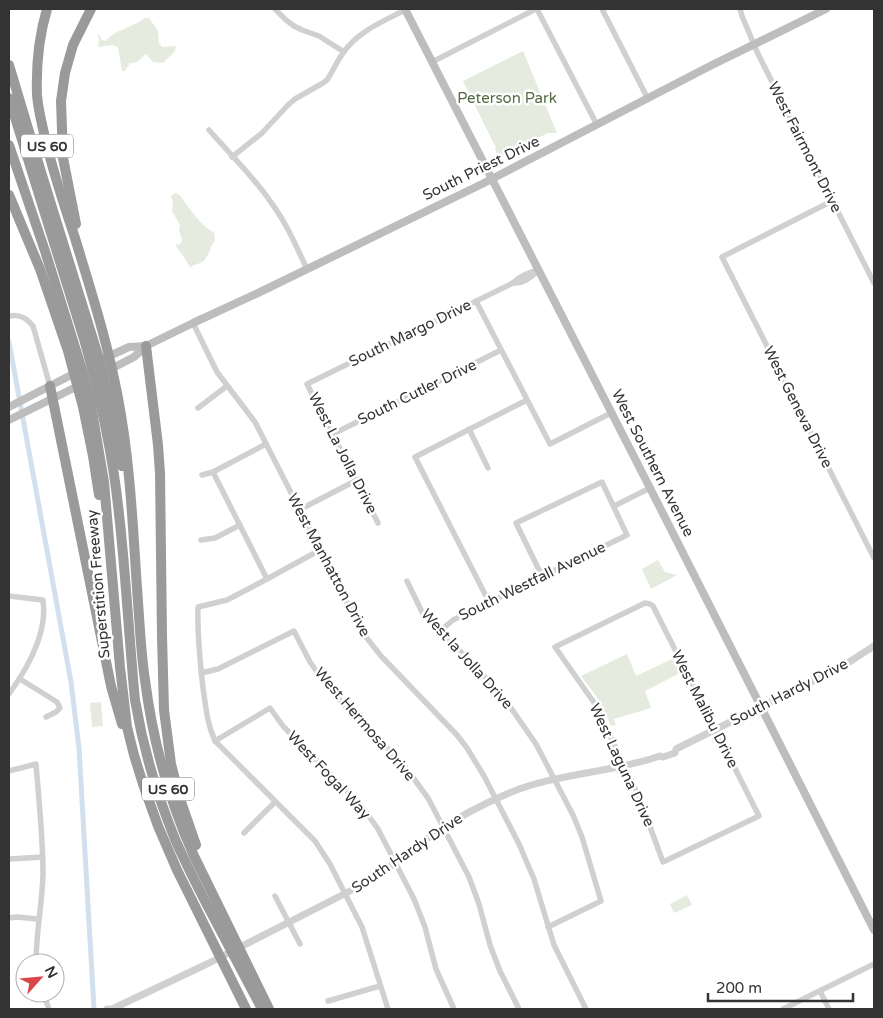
<svg xmlns="http://www.w3.org/2000/svg" width="883" height="1018" font-family="'Varela Round',sans-serif">
  <style>
    .green { fill: #e5ebdf }
    .lines { fill: none; stroke-linecap: round; stroke-linejoin: round }
    .canal { stroke: #d1e0ec; stroke-width: 5 }
    .minor { stroke: #d0d0d0; stroke-width: 5.5 }
    .tertiary { stroke: #d0d0d0; stroke-width: 7 }
    .secondary { stroke: #bdbdbd; stroke-width: 8 }
    .motorway { stroke: #9a9a9a; stroke-width: 10 }
    .labels { text-anchor: middle; dominant-baseline: central; stroke-width: 5; stroke-linejoin: round; paint-order: stroke }
    .shield { fill: #fff; stroke: #707070; stroke-width: 1 }
    .shield-label { font-size: 14px; font-weight: bold; fill: #333 }
    .park-label { font-size: 15px; fill: #546c42; stroke: #fff }
    .street-label { font-size: 15px; fill: #333; stroke: #fff }
  </style>
  <rect width="100%" height="100%" fill="#fff"/>
  <!-- green -->
  <g class="green">
    <path d="M 145,18 L 149,18 L 158,31 L 159,43 L 162,47 L 176,46 L 175,51 L 163,63 L 153,62 L 146,54 C 141,58 137,64 130,63 L 125,71 L 122,71 L 118,47 L 112,45 L 98,47 L 99,39 L 97,35 L 99,35 L 102,40 L 105,41 L 115,33 L 139,22 Z"/>
    <polygon points="523,51 557,133 548,133 502,156 500,153 497,154 495,149 496,148 463,81"/>
    <path d="M 175,193 C 182,195 182,199 186,204 C 192,212 205,230 214,232 L 215,241 C 210,246 212,247 209,252 C 208,256 206,256 205,260 C 200,264 195,264 190,267 C 185,259 181,252 175,245 L 180,244 L 182,240 L 179,230 L 180,225 L 172,211 L 173,203 L 171,196 Z"/>
    <polygon points="658,560 665,572 677,575 651,589 642,569"/>
    <polygon points="627,654 636,676 672,659 682,672 645,691 651,708 614,719 616,725 611,726 599,700 581,676"/>
    <polygon points="101,702 103,726 92,727 90,703"/>
    <polygon points="687,895 692,905 674,913 670,904"/>
  </g>
  <g class="lines">
    <!-- canal -->
    <polyline class="canal" points="9,342 71,682 79,748 94,1009"/>
    <!-- minor -->
    <g class="minor">
      <polyline points="275,9 286,20 294,26 302,30 319,36 344,52"/>
      <polyline points="537,9 597,125"/>
      <polyline points="602,9 648,99"/>
      <polyline points="740,9 742,16 758,54 874,283"/>
      <polyline points="432,62 536,9"/>
      <path d="M 209,130 C 229,153 253,176 270,201 C 286,222 296,246 307,269"/>
      <path d="M 232,157 L 262,133 L 288,105 L 295,99 L 323,83 L 327,80 C 333,71 337,61 343,53 C 358,31 384,21 407,9"/>
      <polyline points="832,201 722,257 874,558"/>
      <path d="M 513,283 C 523,284 530,278 537,272"/>
      <polyline points="476,301 550,444 611,413"/>
      <path d="M 9,316 C 19,314 26,317 33,326 L 50,386"/>
      <polyline points="193,323 217,372 255,422 362,632 381,656 457,735 467,748 484,776 519,844 534,879 554,945 586,1009"/>
      <polyline points="198,408 227,386"/>
      <polyline points="469,429 488,468"/>
      <polyline points="333,434 501,350"/>
      <polyline points="213,472 267,579"/>
      <polyline points="202,475 213,472 266,444"/>
      <polyline points="614,506 650,488"/>
      <polyline points="299,510 357,480"/>
      <path d="M 378,523 L 307,384 L 513,283 C 521,275 529,272 539,270"/>
      <polyline points="201,540 215,538 240,525"/>
      <path d="M 320,550 L 267,579 L 227,600 L 198,607 C 197,635 200,661 203,688 C 206,707 207,724 215,741 L 315,841 L 330,864 L 362,927 L 388,1009"/>
      <polyline points="407,581 422,612 440,631 476,667 509,705 536,744 573,815 582,837 601,901 548,927"/>
      <path d="M 9,596 L 43,600 C 48,632 27,669 9,694"/>
      <polyline points="489,602 415,457 527,400"/>
      <polygon points="645,603 650,604 653,606 759,816 663,862 639,797 595,704 555,647"/>
      <polyline points="440,631 453,620 627,535 602,482 516,523 542,576"/>
      <polyline points="201,673 218,669 294,631 310,662 325,683 346,707 403,764 428,798 469,877 479,904 490,945 500,971 519,1009"/>
      <polyline points="20,679 57,702 60,708 56,712 46,717"/>
      <polyline points="215,741 270,708 283,726 360,804 378,829 414,899 425,927 436,969 454,1009"/>
      <path d="M 9,771 L 36,764 C 39,801 43,838 43,875 C 42,905 36,933 36,963"/>
      <polyline points="244,833 275,802"/>
      <polyline points="9,859 43,857"/>
      <polyline points="275,896 300,944"/>
      <polyline points="9,918 17,917 38,919"/>
      <polyline points="820,991 829,1009"/>
      <polyline points="43,993 49,1009"/>
      <polyline points="328,1001 380,986"/>
      <polyline points="783,1009 874,964"/>
    </g>
    <!-- tertiary -->
    <path class="tertiary" d="M 107,1009 L 112,1009 L 207,964 L 358,887 C 386,872 410,851 435,833 C 458,817 483,804 509,793 C 557,773 611,773 660,756 L 663,757 L 675,753 L 676,749 L 843,666 L 874,646"/>
    <!-- secondary -->
    <g class="secondary">
      <polyline points="405,9 650,488 874,930"/>
      <polyline points="105,358 129,347 146,346"/>
      <polyline points="107,371 134,357 146,346 193,323 258,293 482,184 712,65 826,9"/>
      <polyline points="9,407 77,372"/>
      <polyline points="9,420 82,384"/>
    </g>
    <!-- motorway -->
    <g class="motorway">
      <path d="M 47,9 C 39,36 36,67 37,95 C 38,109 42,124 45,138 C 53,172 64,205 75,238 C 91,291 108,344 118,398 C 131,466 133,534 138,602 C 140,628 141,654 145,680 C 153,743 168,798 194,856 L 269,1009"/>
      <polyline points="9,65 41,172 101,365 109,400 122,466"/>
      <path d="M 9,98 L 84,339 C 100,396 113,455 119,514 C 126,576 129,638 135,700 C 143,748 157,795 175,839 C 184,860 195,881 205,901 C 224,937 243,973 262,1009"/>
      <polyline points="9,145 46,254 83,373 91,405 104,482 120,667 127,727 134,755 143,784 158,826 177,870 246,1009"/>
      <polyline points="9,195 40,269 68,351 83,407 93,456 99,495"/>
      <polyline points="76,224 63,158 61,101 65,73 73,45 91,9"/>
      <polyline points="146,346 158,445 160,473 162,636 164,710 171,764 180,799 196,845"/>
      <polyline points="50,386 111,686 122,724"/>
    </g>
  </g>
  <g class="labels">
    <!-- shield labels -->
    <g class="shield">
      <rect x="21" y="134.5" width="52" height="23" rx="4"/>
      <rect x="142" y="777.5" width="52" height="23" rx="4"/>
    </g>
    <g class="shield-label">
      <text x="47" y="146">US 60</text>
      <text x="168" y="789">US 60</text>
    </g>
    <!-- park labels -->
    <g class="park-label">
      <text x="507" y="98">Peterson Park</text>
    </g>
    <!-- street labels -->
    <g class="street-label">
      <text transform="translate(805 147) rotate(63)">West Fairmont Drive</text>
      <text transform="translate(481 168) rotate(-26)">South Priest Drive</text>
      <text transform="translate(410 333) rotate(-26)">South Margo Drive</text>
      <text transform="translate(417 392) rotate(-26)">South Cutler Drive</text>
      <text transform="translate(798 407) rotate(63)">West Geneva Drive</text>
      <text transform="translate(343 453) rotate(63)">West La Jolla Drive</text>
      <text transform="translate(653 463) rotate(63)">West Southern Avenue</text>
      <text transform="translate(329 565) rotate(62)">West Manhatton Drive</text>
      <text transform="translate(532 581) rotate(-26)">South Westfall Avenue</text>
      <text transform="translate(98 584) rotate(-95)">Superstition Freeway</text>
      <text transform="translate(467 659) rotate(48)">West la Jolla Drive</text>
      <text transform="translate(789 692) rotate(-27)">South Hardy Drive</text>
      <text transform="translate(705 709) rotate(63)">West Malibu Drive</text>
      <text transform="translate(365 724) rotate(49)">West Hermosa Drive</text>
      <text transform="translate(622 765) rotate(65)">West Laguna Drive</text>
      <text transform="translate(329 775) rotate(47)">West Fogal Way</text>
      <text transform="translate(407 853) rotate(-34)">South Hardy Drive</text>
    </g>
  </g>
  <!-- border -->
  <rect width="883" height="1018" fill="none" stroke="#333333" stroke-width="20"/>
  <!-- north arrow -->
  <g transform="translate(40 978) rotate(63)"><circle r="24" fill="#ffffff" stroke="#adadad"/>
  <path d="M0-4L9 19L0 12L-9 19Z" fill="#d94548"/>
  <text y="-8" font-size="14" font-weight="bold" text-anchor="middle" fill="#333333">N</text>
  </g>
  <!-- scale -->
  <path d="M708 993v8h145v-8" fill="none" stroke="#333333" stroke-width="2.5"/>
  <text x="716" y="993" font-size="15" fill="#333333" stroke="#ffffff" stroke-width="4" paint-order="stroke">200 m</text>
</svg>
